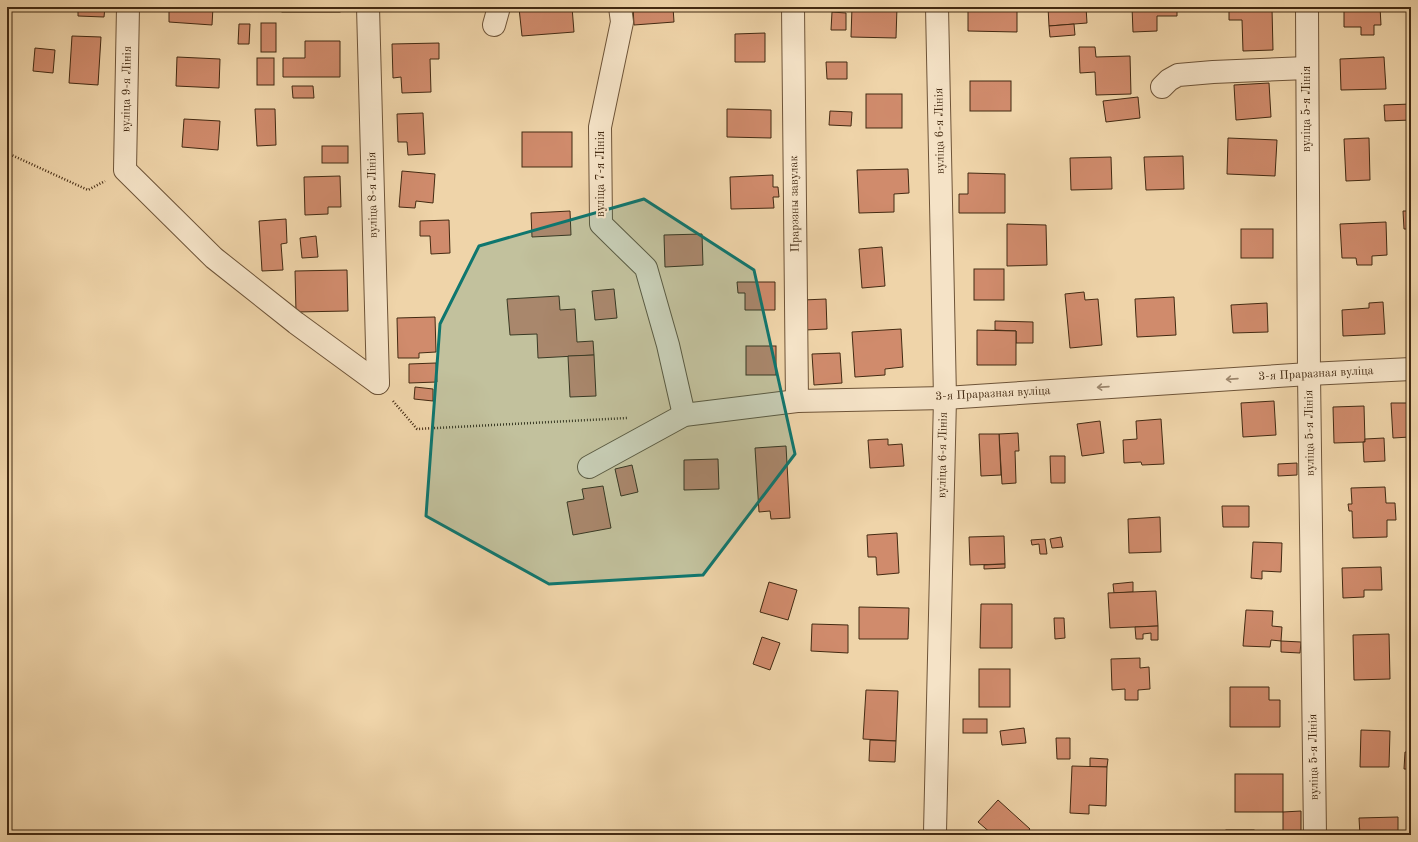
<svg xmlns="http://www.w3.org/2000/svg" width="1418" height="842" font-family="'Old Standard TT',serif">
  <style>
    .building { fill: #d08b6c; stroke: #432a12 }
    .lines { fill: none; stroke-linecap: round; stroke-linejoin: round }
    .minor-casing { stroke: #6e5438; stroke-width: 24 }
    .path { stroke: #432a12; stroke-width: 2.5; stroke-dasharray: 1 2; stroke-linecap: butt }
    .minor { stroke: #f5e3c7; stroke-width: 22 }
    .oneway { stroke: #9c866c }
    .marked { fill: #0f766e; fill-opacity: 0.2; stroke: #0f766e; stroke-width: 3; stroke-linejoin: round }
    .labels { text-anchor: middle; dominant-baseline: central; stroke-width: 4; stroke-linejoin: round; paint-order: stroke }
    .street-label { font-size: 12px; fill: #432a12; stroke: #f5e3c7 }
  </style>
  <rect width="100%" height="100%" fill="#efd4a9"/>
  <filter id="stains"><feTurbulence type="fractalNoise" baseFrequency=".005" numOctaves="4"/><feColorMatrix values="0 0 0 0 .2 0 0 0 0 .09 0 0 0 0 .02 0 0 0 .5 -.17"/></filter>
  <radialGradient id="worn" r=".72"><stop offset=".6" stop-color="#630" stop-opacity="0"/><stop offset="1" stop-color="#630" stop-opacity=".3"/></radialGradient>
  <!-- building -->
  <g class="building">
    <polygon points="78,7 105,7 104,17 78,16"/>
    <polygon points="169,7 213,7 212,25 169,22"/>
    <rect x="282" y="7" width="58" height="5"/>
    <rect x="398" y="7" width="24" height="2"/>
    <polygon points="536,7 572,7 574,32 522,36 519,8"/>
    <polygon points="633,7 673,7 674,22 634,25"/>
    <polygon points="852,7 897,7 896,38 851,37"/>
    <polygon points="968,7 1017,7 1017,32 968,31"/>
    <polygon points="1048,7 1086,7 1087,23 1049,26"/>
    <polygon points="1132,7 1177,7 1177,16 1157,16 1157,31 1133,32"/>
    <polygon points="1229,7 1256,7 1256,9 1272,9 1273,50 1243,51 1242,20 1229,20"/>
    <polygon points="1344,7 1380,7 1381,25 1374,25 1374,35 1361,35 1361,27 1344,27"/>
    <polygon points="832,12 846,13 846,30 831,30"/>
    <rect x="261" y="23" width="15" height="29"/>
    <polygon points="239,24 250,24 249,44 238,44"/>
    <polygon points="1074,24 1075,35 1050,37 1049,26"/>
    <polygon points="765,33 765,62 735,62 735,34"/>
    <polygon points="72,36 101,37 98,85 69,83"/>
    <polygon points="305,41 340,41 340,77 283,77 283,58 305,58"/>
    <polygon points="439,43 439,59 430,59 431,92 402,93 401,77 393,78 392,44"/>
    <polygon points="1079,47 1095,47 1096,57 1130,56 1131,94 1096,95 1095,72 1080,73"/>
    <polygon points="35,48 55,50 53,73 33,71"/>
    <polygon points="177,57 220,59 219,88 176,86"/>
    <polygon points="1384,57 1386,89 1341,90 1340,59"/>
    <rect x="257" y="58" width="17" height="27"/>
    <polygon points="826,62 847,62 847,79 827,79"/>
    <rect x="970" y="81" width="41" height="30"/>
    <polygon points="1269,83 1271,117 1236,120 1234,85"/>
    <polygon points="292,86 313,86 314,98 293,98"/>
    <rect x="866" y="94" width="36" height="34"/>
    <polygon points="1138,97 1140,118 1106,122 1103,101"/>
    <polygon points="1411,104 1411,120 1385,121 1384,105"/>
    <polygon points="255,109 275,109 276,145 257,146"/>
    <polygon points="727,109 771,110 771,138 727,137"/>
    <polygon points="830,111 852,112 851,126 829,125"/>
    <polygon points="423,113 425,154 408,155 407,142 398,142 397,114"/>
    <polygon points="184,119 220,121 218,150 182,147"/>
    <rect x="522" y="132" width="50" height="35"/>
    <polygon points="1228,138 1277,140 1275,176 1227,174"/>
    <polygon points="1369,138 1370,180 1346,181 1344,139"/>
    <rect x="322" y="146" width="26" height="17"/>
    <polygon points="1183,156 1184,189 1146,190 1144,157"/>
    <polygon points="1111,157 1112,189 1071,190 1070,158"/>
    <polygon points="908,169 909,193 894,194 894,212 859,213 857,170"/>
    <polygon points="402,171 435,174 433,203 416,201 415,208 399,207"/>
    <polygon points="968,173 1005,174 1005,213 959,213 959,194 968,194"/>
    <polygon points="773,175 773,187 778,187 779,197 773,197 774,208 731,209 730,177"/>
    <polygon points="340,176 341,207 328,207 328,214 305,215 304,177"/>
    <polygon points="570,211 571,235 532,237 531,213"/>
    <polygon points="1403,211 1411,211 1411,229 1404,229"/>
    <polygon points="286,219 287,243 281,244 283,270 262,271 259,221"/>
    <polygon points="449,220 450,253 431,254 430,236 420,236 420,221"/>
    <polygon points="1386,222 1387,255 1372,256 1372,265 1357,265 1356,258 1342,258 1340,224"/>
    <polygon points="1007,224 1046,225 1047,265 1007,266"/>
    <rect x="1241" y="229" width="32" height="29"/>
    <polygon points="702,234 703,265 665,267 664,235"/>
    <polygon points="316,236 318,257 302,258 300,238"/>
    <polygon points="882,247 885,286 862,288 859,249"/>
    <rect x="974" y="269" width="30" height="31"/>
    <polygon points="347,270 348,311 296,312 295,271"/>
    <polygon points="737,282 775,282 775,310 745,310 745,293 738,293"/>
    <polygon points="614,289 617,318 595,320 592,291"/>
    <polygon points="1084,292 1085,300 1098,299 1102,345 1070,348 1065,294"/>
    <polygon points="559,296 560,310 575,309 577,342 593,341 594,355 538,358 537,334 510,335 507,299"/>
    <polygon points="1174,297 1176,335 1137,337 1135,299"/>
    <polygon points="826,299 827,329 805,330 803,300"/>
    <polygon points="1383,302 1385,334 1343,336 1342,310 1369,308 1369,303"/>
    <polygon points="1267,303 1268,332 1233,333 1231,305"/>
    <polygon points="435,317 436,352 419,353 419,358 398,358 397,318"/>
    <polygon points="995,321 1033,322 1033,343 1016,343 1016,331 995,330"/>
    <polygon points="901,329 903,367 885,369 885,375 855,377 852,332"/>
    <polygon points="977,330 1016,331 1016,365 977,365"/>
    <rect x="746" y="346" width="30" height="29"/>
    <polygon points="840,353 842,383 814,385 812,354"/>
    <polygon points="594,355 596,396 570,397 568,356"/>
    <polygon points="436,363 437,382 409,383 409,364"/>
    <polygon points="415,387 433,389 433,401 414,399"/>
    <polygon points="1274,401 1276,435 1243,437 1241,403"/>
    <polygon points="1391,403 1409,403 1410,437 1393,438"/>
    <polygon points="1364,406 1365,442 1334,443 1333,407"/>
    <polygon points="1161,419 1164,464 1142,465 1141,462 1124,463 1123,440 1137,439 1136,421"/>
    <polygon points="1100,421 1104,453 1082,456 1077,424"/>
    <polygon points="1018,433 1019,451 1015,451 1016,483 1002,484 999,434"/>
    <polygon points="979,434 999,434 1001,475 981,476"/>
    <polygon points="1384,438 1385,461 1364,462 1363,442 1365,442 1365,439"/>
    <polygon points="888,439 888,445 902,444 904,466 870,468 868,440"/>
    <polygon points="786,446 790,518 771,519 770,511 759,512 755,448"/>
    <polygon points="1050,456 1065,456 1065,483 1051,483"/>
    <polygon points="718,459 719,489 684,490 684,460"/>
    <polygon points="1297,463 1297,475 1278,476 1278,464"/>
    <polygon points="632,465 638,492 621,496 615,469"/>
    <polygon points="603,486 611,528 573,535 567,502 584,499 582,489"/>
    <polygon points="1385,487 1386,503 1395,503 1396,520 1387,520 1387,537 1353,538 1352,511 1349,511 1348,504 1352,504 1351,488"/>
    <polygon points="1222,506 1249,506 1249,527 1223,527"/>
    <polygon points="1160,517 1161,552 1129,553 1128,519"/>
    <polygon points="897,533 899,573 877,575 876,557 868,557 867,535"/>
    <polygon points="1004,536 1005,564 970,565 969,537"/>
    <polygon points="1061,537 1063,547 1052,548 1050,539"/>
    <polygon points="1045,539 1047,554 1040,554 1039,544 1032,545 1031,540"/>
    <polygon points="1253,542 1282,543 1281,572 1262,571 1262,579 1251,578"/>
    <polygon points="1005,564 1005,568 984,569 984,565"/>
    <polygon points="1381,567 1382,590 1364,590 1364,597 1343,598 1342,568"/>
    <polygon points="769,582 797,590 788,620 760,612"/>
    <polygon points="1133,582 1133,592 1114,593 1113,584"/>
    <polygon points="1156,591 1158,626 1110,628 1108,593"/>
    <polygon points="981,604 1012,604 1012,648 980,648"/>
    <polygon points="859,607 909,608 908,639 859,639"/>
    <polygon points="1246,610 1273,611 1272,626 1282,627 1281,641 1271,640 1270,647 1243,646"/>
    <polygon points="1054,618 1064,618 1065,638 1055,639"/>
    <polygon points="812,624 848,625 848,653 811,651"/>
    <polygon points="1158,626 1158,640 1151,640 1151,633 1143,634 1143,639 1136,639 1135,627"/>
    <polygon points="1389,634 1390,679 1354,680 1353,635"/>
    <polygon points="762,637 780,643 770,670 753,664"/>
    <polygon points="1281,641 1301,642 1300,653 1281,652"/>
    <polygon points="1140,658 1140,668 1149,667 1150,689 1138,690 1138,700 1125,700 1125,689 1112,690 1111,659"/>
    <rect x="979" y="669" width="31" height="38"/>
    <polygon points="1230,687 1269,687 1269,700 1280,700 1280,727 1230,727"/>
    <polygon points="866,690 898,691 896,741 863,739"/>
    <rect x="963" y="719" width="24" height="14"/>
    <polygon points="1024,728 1026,743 1002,745 1000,731"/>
    <polygon points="1361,730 1390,731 1389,767 1360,767"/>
    <polygon points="1056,738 1070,738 1070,759 1057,759"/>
    <polygon points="870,740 896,741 895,762 869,761"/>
    <polygon points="1405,752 1411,752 1411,769 1404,769"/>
    <polygon points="1090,758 1108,759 1107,767 1090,767"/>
    <polygon points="1072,766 1107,767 1106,806 1089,805 1089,814 1070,813"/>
    <rect x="1235" y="774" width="48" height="38"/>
    <polygon points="998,800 1030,829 1025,835 991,835 992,834 978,822"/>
    <polygon points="1301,811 1301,834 1283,834 1283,812"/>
    <polygon points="1398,817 1398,835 1360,835 1359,818"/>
    <rect x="1226" y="830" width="28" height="5"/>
  </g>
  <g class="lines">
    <!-- minor casing -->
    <g class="minor-casing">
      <g id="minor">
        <polyline points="128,7 125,170 214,258 296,323 378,383"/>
        <polyline points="368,7 378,383"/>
        <polyline points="620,7 622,22 600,127 601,224 646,268 668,345 684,415"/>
        <polyline points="793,7 797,401"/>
        <polyline points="1307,7 1309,374 1315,835"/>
        <polyline points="494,25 499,7"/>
        <polyline points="1162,87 1169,80 1178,75 1213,72 1307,68"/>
        <polyline points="589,467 684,415 797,401 945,398 1309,374 1411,369"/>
        <polyline points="935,832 945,398 937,7"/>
      </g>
    </g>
    <!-- path -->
    <g class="path">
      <polyline points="7,153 88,190 105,181"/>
      <polyline points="393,401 417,429 627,418"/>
    </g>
    <!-- minor -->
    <use href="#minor" class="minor"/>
  </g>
  <!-- one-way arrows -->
  <defs><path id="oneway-shaft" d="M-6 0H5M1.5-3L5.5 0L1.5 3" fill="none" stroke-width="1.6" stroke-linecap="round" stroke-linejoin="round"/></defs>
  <g class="oneway">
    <use href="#oneway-shaft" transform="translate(1232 379) rotate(176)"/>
    <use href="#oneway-shaft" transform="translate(1103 387) rotate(176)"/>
  </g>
  <!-- marked area -->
  <path class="marked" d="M 644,199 L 754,270 L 795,454 L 703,575 L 549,584 L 426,516 L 440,324 L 479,246 Z"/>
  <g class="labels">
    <!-- street labels -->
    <g class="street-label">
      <text transform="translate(127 89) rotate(-89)">вуліца 9-я Лінія</text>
      <text transform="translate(1307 109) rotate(-90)">вуліца 5-я Лінія</text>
      <text transform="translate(940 131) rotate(-91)">вуліца 6-я Лінія</text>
      <text transform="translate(601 174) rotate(-90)">вуліца 7-я Лінія</text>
      <text transform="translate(373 195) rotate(-91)">вуліца 8-я Лінія</text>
      <text transform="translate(795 204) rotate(-91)">Прарэзны завулак</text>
      <text transform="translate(1316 374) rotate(-3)">3-я Праразная вуліца</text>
      <text transform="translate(993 394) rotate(-3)">3-я Праразная вуліца</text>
      <text transform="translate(1310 433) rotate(-91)">вуліца 5-я Лінія</text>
      <text transform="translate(943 455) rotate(-89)">вуліца 6-я Лінія</text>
      <text transform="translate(1314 757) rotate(-91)">вуліца 5-я Лінія</text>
    </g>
  </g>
  <!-- margin -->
  <rect width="1418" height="842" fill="none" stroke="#efd4a9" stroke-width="24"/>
  <rect x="8" y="8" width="1402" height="826" fill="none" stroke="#432a12" stroke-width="2"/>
  <rect x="12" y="12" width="1394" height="818" fill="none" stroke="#432a12"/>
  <rect width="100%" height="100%" filter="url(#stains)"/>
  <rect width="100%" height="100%" fill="url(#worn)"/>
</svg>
